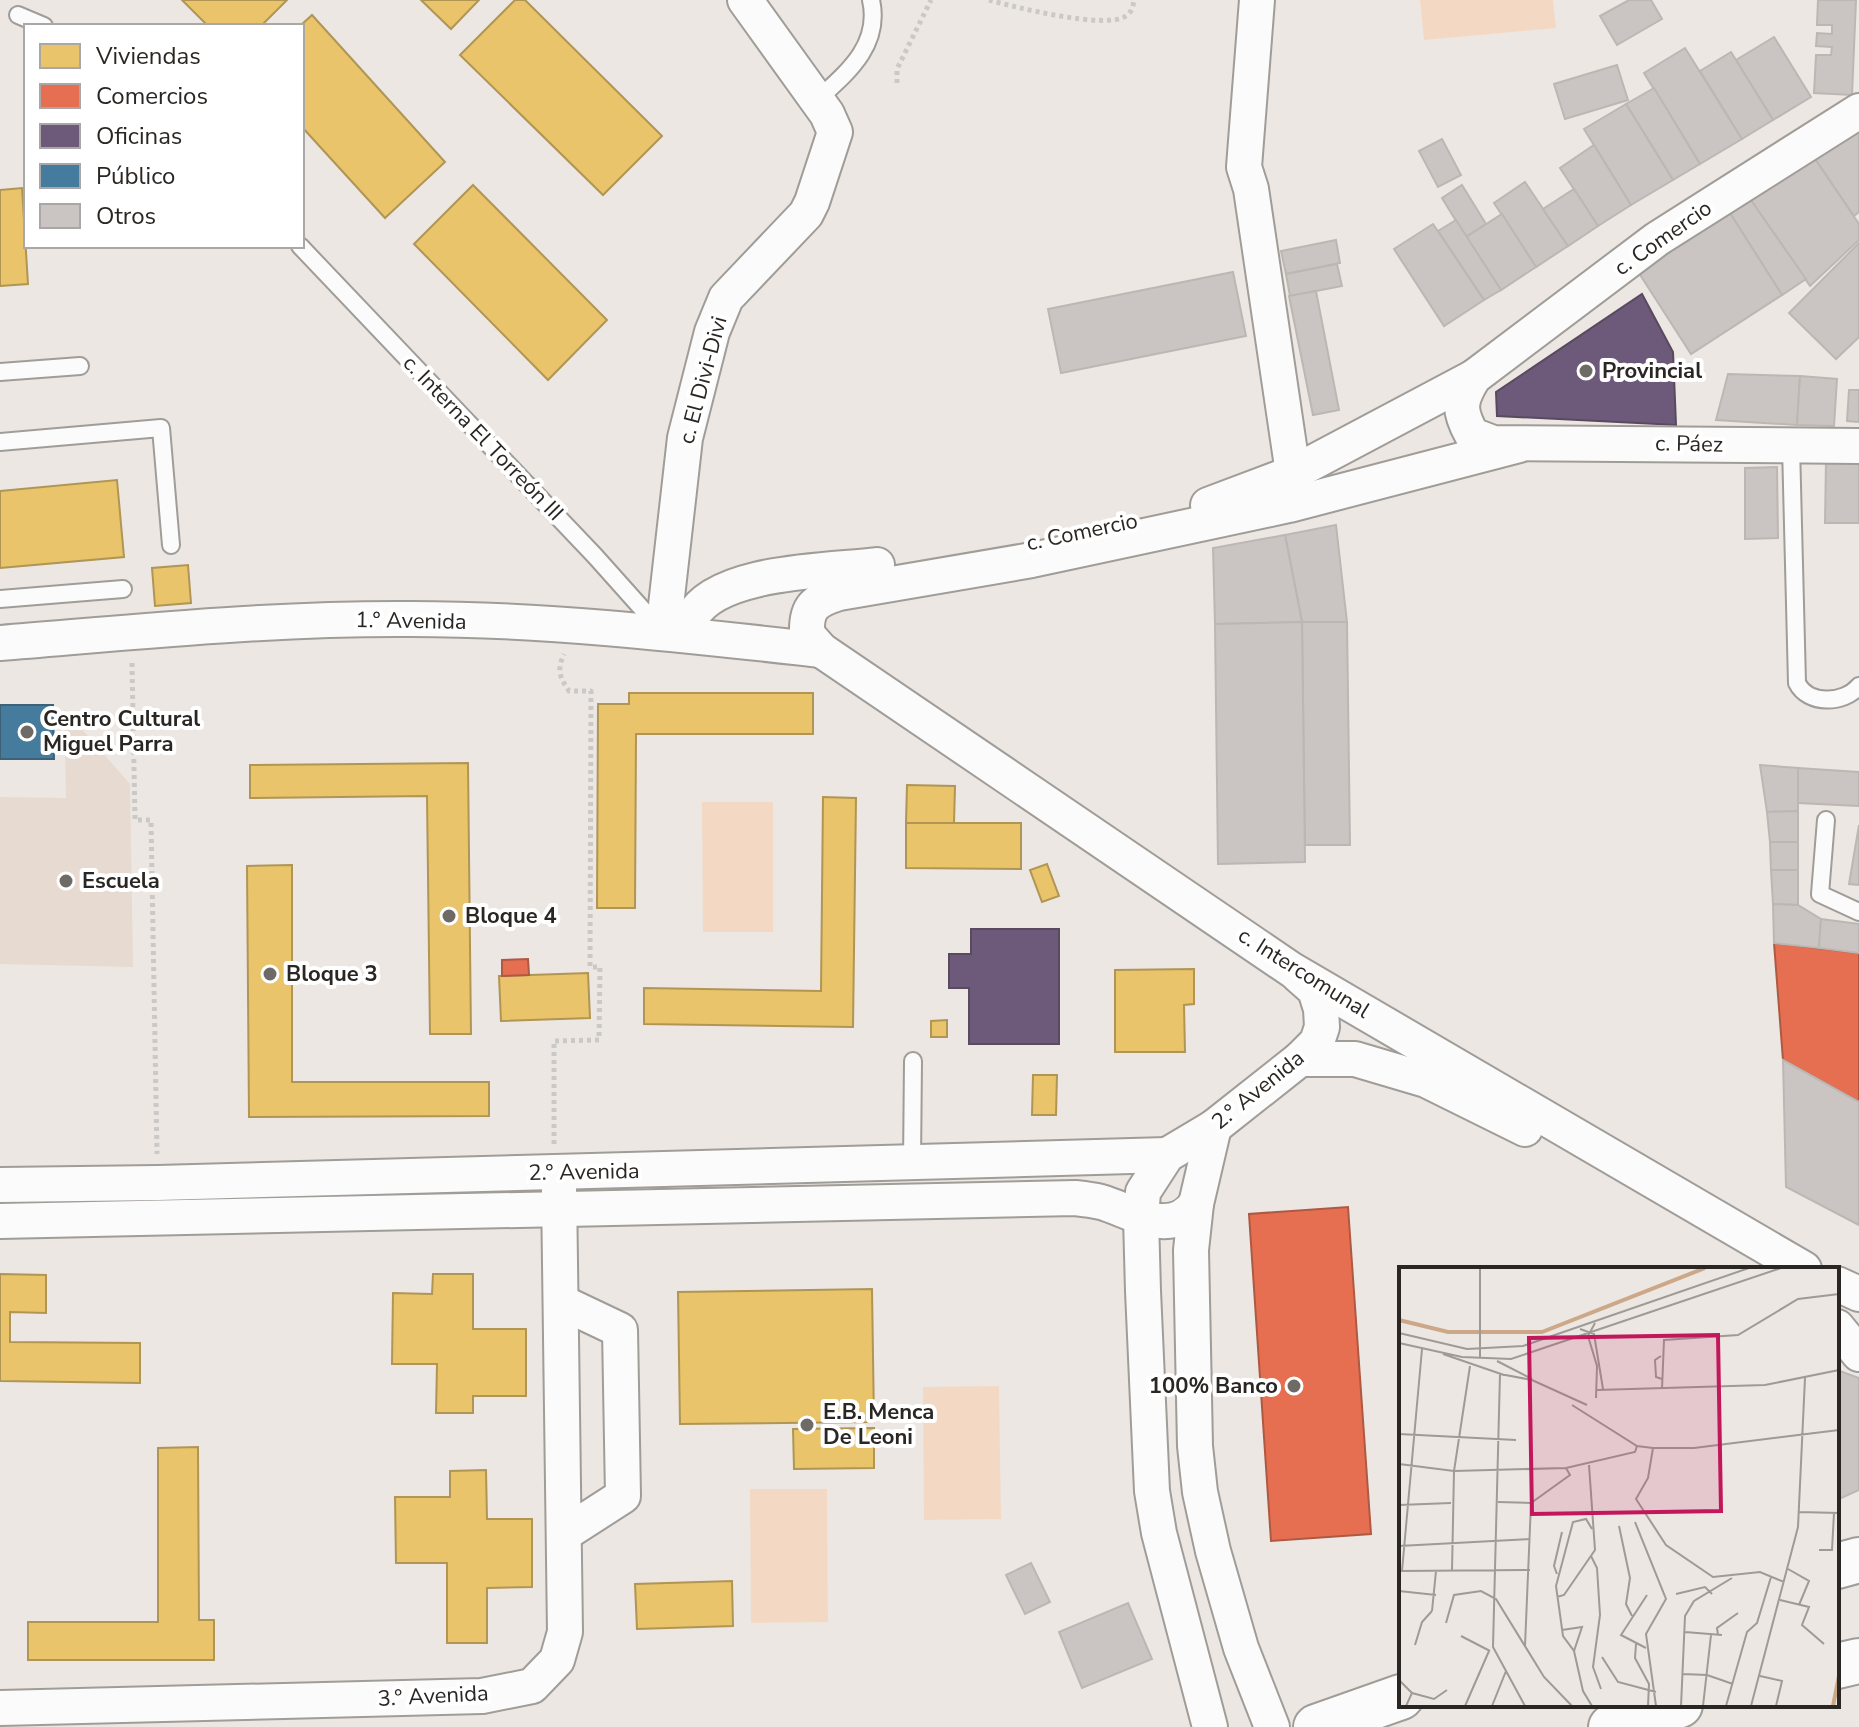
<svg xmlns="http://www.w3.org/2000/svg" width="1859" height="1727" font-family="'Nunito Sans',sans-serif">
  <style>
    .built { fill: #e7dbd1 }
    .green { fill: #f3d9c4 }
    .homes { fill: #e9c46a; stroke: #b09555; stroke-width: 2 }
    .shops { fill: #e76f51; stroke: #ae5943; stroke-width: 2 }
    .offices { fill: #6d597a; stroke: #594a60; stroke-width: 2 }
    .public { fill: #457b9d; stroke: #3d6278; stroke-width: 2 }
    .building { fill: #cac5c2; stroke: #bcb7b3; stroke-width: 2 }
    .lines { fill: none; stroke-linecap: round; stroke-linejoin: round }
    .lane-casing { stroke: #a09c98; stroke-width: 20 }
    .street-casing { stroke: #a09c98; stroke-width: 38 }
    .secondary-casing { stroke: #a09c98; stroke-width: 48 }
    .path { stroke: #cbc9c8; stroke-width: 5; stroke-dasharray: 4 4; stroke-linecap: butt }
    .lane { stroke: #fcfbfb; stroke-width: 16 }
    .street { stroke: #fcfbfb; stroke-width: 34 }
    .secondary { stroke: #fcfbfb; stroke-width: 44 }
    .poi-dot { fill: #6e6a66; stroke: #fff; stroke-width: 3 }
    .labels { text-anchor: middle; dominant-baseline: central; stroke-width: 8; stroke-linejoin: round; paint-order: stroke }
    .street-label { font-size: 22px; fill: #2a2623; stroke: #fff }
    .poi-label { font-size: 22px; font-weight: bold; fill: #2a2623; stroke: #fff; text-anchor: start }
    .inset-river { fill: none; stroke: #cca888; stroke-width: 4 }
    .inset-road { fill: none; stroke: #9e9a96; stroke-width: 2 }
    .view { fill: #c2185b; fill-opacity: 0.15; stroke: #c2185b; stroke-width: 4 }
    .inset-edge { fill: none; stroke: #2a2623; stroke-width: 4 }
  </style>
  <rect width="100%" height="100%" fill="#ece7e2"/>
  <!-- built -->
  <polygon class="built" points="64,709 130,784 133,967 0,964 0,797 66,798"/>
  <!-- green -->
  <g class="green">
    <polygon points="1420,0 1553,0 1556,28 1424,40"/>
    <polygon points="702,802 773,802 773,932 703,932"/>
    <polygon points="999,1386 1001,1519 924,1520 923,1387"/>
    <polygon points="750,1489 827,1489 828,1622 751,1623"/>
  </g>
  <!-- homes -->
  <g class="homes">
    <polygon points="182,0 287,0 261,26 208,26"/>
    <polygon points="421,0 479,0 451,29"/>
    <polygon points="515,0 525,0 662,136 603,195 460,55"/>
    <polygon points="312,15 445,162 385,218 302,127 300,26"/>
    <polygon points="473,185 607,320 548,380 414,244"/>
    <polygon points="22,188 28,284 0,286 0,190"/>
    <polygon points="117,480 124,557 0,568 0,491"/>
    <polygon points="188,565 191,603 155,606 152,568"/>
    <polygon points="629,693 813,693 813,734 636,734 635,908 597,908 598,704 629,704"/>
    <polygon points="468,763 471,1034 430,1034 427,796 250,798 250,765"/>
    <polygon points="907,785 955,786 954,823 906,823"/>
    <polygon points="823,797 856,798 853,1027 644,1024 644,988 821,991"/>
    <polygon points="906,823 1021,823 1021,869 906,868"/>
    <polygon points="1047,864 1059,896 1042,902 1030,870"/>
    <polygon points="292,865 292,1082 489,1082 489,1116 249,1117 247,866"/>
    <polygon points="1194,969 1194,1004 1184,1005 1185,1052 1115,1052 1115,970"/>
    <polygon points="588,973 590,1018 501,1021 499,976"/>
    <polygon points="947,1020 947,1037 931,1037 931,1021"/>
    <polygon points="1033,1075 1057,1075 1056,1115 1032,1115"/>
    <polygon points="0,1274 46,1275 46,1313 10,1312 10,1342 140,1343 140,1383 0,1381"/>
    <polygon points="433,1274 473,1274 473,1329 526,1329 526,1396 473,1396 473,1413 436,1413 437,1364 392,1364 393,1293 432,1294"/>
    <polygon points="872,1289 874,1422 680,1424 678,1292"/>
    <polygon points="874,1428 874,1468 794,1469 793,1429"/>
    <polygon points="198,1447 199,1620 214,1620 214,1660 28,1660 28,1622 158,1622 158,1448"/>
    <polygon points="486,1470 487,1519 532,1519 532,1587 487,1588 487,1643 447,1643 447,1563 396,1563 395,1497 450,1497 450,1471"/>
    <polygon points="732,1581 733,1626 637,1629 635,1584"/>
  </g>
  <!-- shops -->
  <g class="shops">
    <polygon points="1774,943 1859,953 1859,1102 1783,1060"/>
    <polygon points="528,959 529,975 502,976 502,960"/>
    <polygon points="1348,1207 1371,1534 1271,1541 1249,1214"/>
  </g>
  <!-- offices -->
  <g class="offices">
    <polygon points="1642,294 1673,352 1676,425 1497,416 1496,392"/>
    <polygon points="971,929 1059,929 1059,1044 969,1044 969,988 949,988 949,954 971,954"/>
  </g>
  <!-- public -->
  <polygon class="public" points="0,705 53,705 54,759 0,759"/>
  <!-- building -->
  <g class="building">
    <polygon points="1629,0 1651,0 1662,19 1617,45 1600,16"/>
    <polygon points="1818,0 1856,0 1852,95 1814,93 1816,55 1831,55 1832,47 1816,46 1817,33 1832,34 1832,25 1817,25"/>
    <polygon points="1774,37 1811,97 1773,120 1736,60"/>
    <polygon points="1685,48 1742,139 1700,164 1644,73"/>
    <polygon points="1731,52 1773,120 1742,139 1700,71"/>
    <polygon points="1617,65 1628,100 1565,119 1554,84"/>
    <polygon points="1654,88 1700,164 1673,180 1626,104"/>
    <polygon points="1626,104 1673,180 1631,205 1584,129"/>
    <polygon points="1859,128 1859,212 1854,216 1813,156"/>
    <polygon points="1442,139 1461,175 1438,187 1419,151"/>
    <polygon points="1594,145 1631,205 1598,226 1560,168"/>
    <polygon points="1813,156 1859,224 1859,240 1810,286 1748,196"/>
    <polygon points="1525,182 1568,246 1536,267 1494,203"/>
    <polygon points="1462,185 1486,224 1466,237 1442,198"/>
    <polygon points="1574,189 1598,226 1568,246 1543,209"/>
    <polygon points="1748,196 1806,279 1782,295 1728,210"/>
    <polygon points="1728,210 1782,295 1691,354 1637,270"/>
    <polygon points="1502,214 1536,267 1501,290 1466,237"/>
    <polygon points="1456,220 1501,290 1484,300 1438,231"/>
    <polygon points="1433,224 1484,300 1444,326 1394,249"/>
    <polygon points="1336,240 1340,263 1286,274 1281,251"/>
    <polygon points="1859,243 1859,337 1836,359 1789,313"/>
    <polygon points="1337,264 1342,286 1290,296 1286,274"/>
    <polygon points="1233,272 1246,336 1061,373 1048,309"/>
    <polygon points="1316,291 1339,410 1313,415 1289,296"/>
    <polygon points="1728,374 1800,376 1797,425 1716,420"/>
    <polygon points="1800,376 1837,379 1834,426 1797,425"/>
    <polygon points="1849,390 1859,390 1859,422 1847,421"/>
    <polygon points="1826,460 1859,461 1859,523 1825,523"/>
    <polygon points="1777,467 1778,538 1745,539 1745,468"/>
    <polygon points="1336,525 1347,622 1302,622 1285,535"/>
    <polygon points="1285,535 1302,622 1215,624 1213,548"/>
    <polygon points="1302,622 1347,622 1350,845 1305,845"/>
    <polygon points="1302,622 1305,862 1218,864 1215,624"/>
    <polygon points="1760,765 1798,768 1798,811 1767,812"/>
    <polygon points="1798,768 1859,772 1859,806 1798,803"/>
    <polygon points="1798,811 1798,842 1770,842 1767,812"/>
    <polygon points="1859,825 1859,885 1849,884"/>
    <polygon points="1770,842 1798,842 1798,870 1771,870"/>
    <polygon points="1771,870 1798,870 1798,905 1773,904"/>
    <polygon points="1773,904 1798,905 1821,919 1819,948 1774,943"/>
    <polygon points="1821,919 1859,924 1859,953 1819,948"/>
    <polygon points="1783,1060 1859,1102 1859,1225 1786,1187"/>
    <polygon points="1837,1370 1859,1378 1859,1490 1837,1500"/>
    <polygon points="1031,1563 1050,1602 1025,1614 1006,1575"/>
    <polygon points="1128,1603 1152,1659 1082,1688 1059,1632"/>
  </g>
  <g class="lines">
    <!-- lane casing -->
    <g class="lane-casing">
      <g id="lane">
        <polyline points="18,15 44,26"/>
        <path d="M 817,100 C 848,72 881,45 871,0"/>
        <polyline points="300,246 595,556 662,631"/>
        <polyline points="0,372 80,366"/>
        <polyline points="0,442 161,428 171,545"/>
        <path d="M 1791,446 L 1797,683 C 1808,705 1844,704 1859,686"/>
        <polyline points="0,599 123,589"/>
        <polyline points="1826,820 1820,894 1859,912"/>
        <polyline points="912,1163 913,1061"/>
      </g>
    </g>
    <!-- street casing -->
    <g class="street-casing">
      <g id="street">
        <polyline points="1257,0 1244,167 1251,189 1293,473"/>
        <path d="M 1859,111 L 1657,239 L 1474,377 C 1459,401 1458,410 1472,435 L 1493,443 L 1859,446"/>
        <path d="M 1519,445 L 1289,505 L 1032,560 L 839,593 C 814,601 806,607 807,634 L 821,650 L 1292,970 L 1804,1269"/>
        <polyline points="1208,505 1293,473 1474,377"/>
        <polyline points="663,632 685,438 712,332 726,298 806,214 812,202 835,132 827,114 745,0"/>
        <path d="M 688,635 C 689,630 690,622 692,617 C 717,570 830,571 877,565"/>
        <path d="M 0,643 C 137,632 273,618 411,619 C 548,619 685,635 821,650"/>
        <polyline points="1300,1059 1355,1059 1426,1080 1525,1129"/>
        <polyline points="1214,1127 1196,1204 1191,1250 1195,1446 1200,1492 1213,1551 1241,1648 1272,1727"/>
        <polyline points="0,1185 158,1183 1167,1155"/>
        <path d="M 0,1221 L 1075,1198 C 1084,1199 1093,1200 1101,1202 C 1132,1211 1171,1239 1196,1204"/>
        <polyline points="1837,1284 1859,1294"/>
        <polyline points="561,1302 620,1330 623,1496 564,1534"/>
        <polyline points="1837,1327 1859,1354"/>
        <polyline points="0,1708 482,1696 532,1686 557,1660 565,1632 559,1189"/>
        <polyline points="1210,1727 1159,1533 1152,1491 1143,1291 1141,1218 1143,1192 1167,1155 1214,1127 1300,1059 1317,1042 1322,1027 1321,1009 1315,990 1298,975"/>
      </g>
    </g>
    <!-- secondary casing -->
    <g class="secondary-casing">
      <g id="secondary">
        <polyline points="1837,1566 1859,1560"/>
        <polyline points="1837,1666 1859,1661"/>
        <polyline points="1316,1727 1401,1697"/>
        <polyline points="1611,1727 1680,1705"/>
      </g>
    </g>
    <!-- path -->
    <g class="path">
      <path d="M 989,0 C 1014,7 1106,30 1126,16 C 1132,12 1133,6 1134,0"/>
      <polyline points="897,83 897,69 931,0"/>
      <polyline points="132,663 135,820 151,820 157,1154"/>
      <path d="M 554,1144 L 554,1041 L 599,1040 L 600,967 L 590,967 L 591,691 L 569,691 C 559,677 557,669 564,654"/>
    </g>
    <!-- lane -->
    <use href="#lane" class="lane"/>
    <!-- street -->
    <use href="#street" class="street"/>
    <!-- secondary -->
    <use href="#secondary" class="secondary"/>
  </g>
  <!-- markers -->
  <g class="poi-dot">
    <circle cx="1586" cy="371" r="8"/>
    <circle cx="27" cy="732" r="8"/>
    <circle cx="66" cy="881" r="8"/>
    <circle cx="449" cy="916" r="8"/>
    <circle cx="270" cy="974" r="8"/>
    <circle cx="1294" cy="1386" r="8"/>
    <circle cx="807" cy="1425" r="8"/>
  </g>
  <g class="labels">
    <!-- street labels -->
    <g class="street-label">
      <text transform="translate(1663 238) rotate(-35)">c. Comercio</text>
      <text transform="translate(703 380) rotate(-75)">c. El Divi-Divi</text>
      <text transform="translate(483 438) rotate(46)">c. Interna El Torreón III</text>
      <text transform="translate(1689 444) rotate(1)">c. Páez</text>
      <text transform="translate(1082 532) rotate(-12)">c. Comercio</text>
      <text transform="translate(411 621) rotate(1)">1.° Avenida</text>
      <text transform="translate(1304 973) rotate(32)">c. Intercomunal</text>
      <text transform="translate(1258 1090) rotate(-39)">2.° Avenida</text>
      <text transform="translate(584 1172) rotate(-1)">2.° Avenida</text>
      <text transform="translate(433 1696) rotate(-3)">3.° Avenida</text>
    </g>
    <!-- poi labels -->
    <g class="poi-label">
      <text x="1602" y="371">Provincial</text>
      <text x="43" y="719">Centro Cultural<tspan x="43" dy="25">Miguel Parra</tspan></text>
      <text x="82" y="881">Escuela</text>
      <text x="465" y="916">Bloque 4</text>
      <text x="286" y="974">Bloque 3</text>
      <text x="1278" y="1386" text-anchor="end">100% Banco</text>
      <text x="823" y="1412">E.B. Menca<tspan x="823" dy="25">De Leoni</tspan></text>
    </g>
  </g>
  <!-- overview -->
  <g transform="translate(1399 1267)">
    <rect width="440" height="440" fill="#ece7e2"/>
    <path class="inset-river" d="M 0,53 L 49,65 L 143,65 L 306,1M 434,439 L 440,409"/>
    <path class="inset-road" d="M 7,1 L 178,1M 81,1 L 81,92M 196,56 L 189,69 L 198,99 L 197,131M 181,62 L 195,67 L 204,122M 0,66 L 68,82 L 124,79 L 350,1M 0,76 L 63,90 L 112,92 L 382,1M 44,87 L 105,108M 262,89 L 256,93 L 257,110 L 263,112M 98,94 L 133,112M 263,122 L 265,73 L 339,68 L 399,32 L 440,27M 198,123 L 366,118 L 440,103M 173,138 L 238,179 L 254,181 L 295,181 L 440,163M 0,167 L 117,173M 254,181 L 249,211 L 237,232 L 267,278 L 314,310 L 361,305 L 385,315M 0,197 L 55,204 L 167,201 L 236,185 L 238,179M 99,235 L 132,236 L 171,208 L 167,201M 0,238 L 52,236M 400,245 L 440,246M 236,255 L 267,332 L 247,367 L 257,439M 220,259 L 231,311 L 227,337 L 233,349M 193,262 L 187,252 L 174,255 L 157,319 L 164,369 L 175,384 L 184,424 L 193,439M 0,279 L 130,272M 420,283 L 433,283 L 435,246M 192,289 L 198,301 L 201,348 L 194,400 L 202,422M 389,302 L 410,314 L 400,338M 0,304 L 131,303M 3,304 L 23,82M 53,304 L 55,204 L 71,99M 158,307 L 155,299 L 163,265M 0,324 L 37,328M 277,327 L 306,320 L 313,327M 158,330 L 165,328 L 196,283 L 190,198M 381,333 L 410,340 L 403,358 L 425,377M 33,344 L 37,304M 47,356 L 55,328 L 82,324 L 97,332 L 145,410 L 173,439M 163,363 L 183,360 L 175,384M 286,365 L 323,368M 319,368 L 318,361 L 339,346M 62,369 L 91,384M 237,377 L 236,391 L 250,417 L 249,439M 16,378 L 23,355 L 33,344M 126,379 L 132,236M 247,381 L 222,368 L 248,328M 203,390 L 219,415 L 257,425M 284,407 L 308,408 L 334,417M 361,409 L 383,414 L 377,439M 0,413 L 13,426 L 7,439M 13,426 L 35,432 L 48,423M 66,439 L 90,384M 93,439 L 107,404M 126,439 L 94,380 L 101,107 L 133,113 L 188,138M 282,439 L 286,349 L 295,334 L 333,311M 304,439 L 312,368M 327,439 L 348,365 L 358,356 L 372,310M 352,439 L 399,260 L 406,111"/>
    <path class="view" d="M 319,68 L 322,244 L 133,247 L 130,71 Z"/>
    <rect width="440" height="440" class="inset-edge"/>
  </g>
  <!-- legend -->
  <rect x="24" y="24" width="280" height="224" fill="#ffffff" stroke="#aaa8a7" stroke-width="2"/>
  <rect x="40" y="44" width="40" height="24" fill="#e9c46a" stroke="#aaa8a7" stroke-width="2"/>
  <text x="96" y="64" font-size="24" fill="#2a2623">Viviendas</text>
  <rect x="40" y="84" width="40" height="24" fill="#e76f51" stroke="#aaa8a7" stroke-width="2"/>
  <text x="96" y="104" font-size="24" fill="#2a2623">Comercios</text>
  <rect x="40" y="124" width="40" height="24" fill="#6d597a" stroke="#aaa8a7" stroke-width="2"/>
  <text x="96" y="144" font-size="24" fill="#2a2623">Oficinas</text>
  <rect x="40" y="164" width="40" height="24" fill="#457b9d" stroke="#aaa8a7" stroke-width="2"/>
  <text x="96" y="184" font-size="24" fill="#2a2623">Público</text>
  <rect x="40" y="204" width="40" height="24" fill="#cac5c2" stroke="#aaa8a7" stroke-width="2"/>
  <text x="96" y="224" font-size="24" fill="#2a2623">Otros</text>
</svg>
